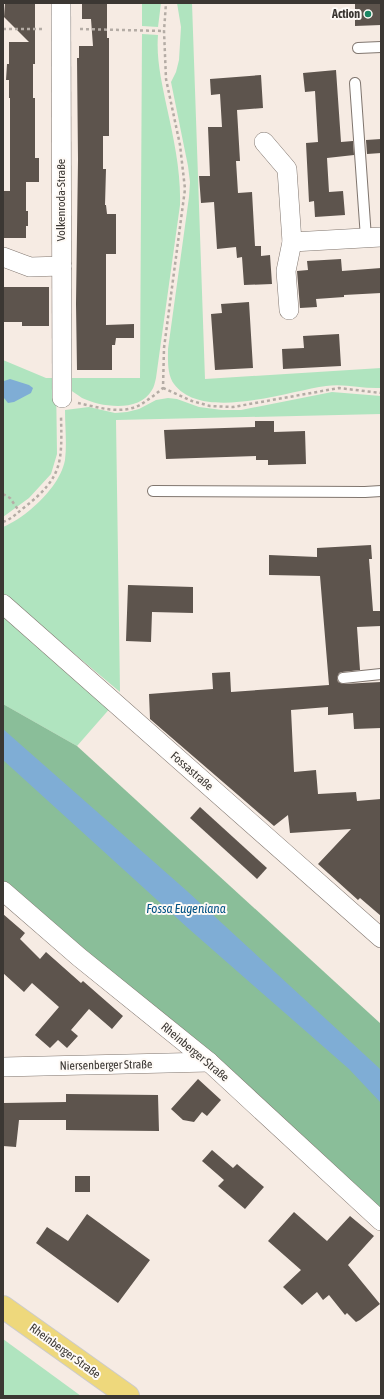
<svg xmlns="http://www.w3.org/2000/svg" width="384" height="1399" font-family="'Asap Condensed',sans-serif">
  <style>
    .green { fill: #b0e4bf }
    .forest { fill: #8abe99 }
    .water { fill: #7fadd5 }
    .building { fill: #5d544d }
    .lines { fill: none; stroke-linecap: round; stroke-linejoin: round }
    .lane-casing { stroke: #80766f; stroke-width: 12 }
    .street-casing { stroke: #80766f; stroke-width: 20 }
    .primary-casing { stroke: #cccbca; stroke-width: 24 }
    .path { stroke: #b4aca5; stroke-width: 2.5; stroke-dasharray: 3 3; stroke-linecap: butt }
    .lane { stroke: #fff; stroke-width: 10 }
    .street { stroke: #fff; stroke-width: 19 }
    .primary { stroke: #eed87c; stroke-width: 22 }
    .poi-dot { fill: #1b8663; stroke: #fefaf6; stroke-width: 1.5 }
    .labels { text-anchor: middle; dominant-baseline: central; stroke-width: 4; stroke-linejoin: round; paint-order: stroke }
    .poi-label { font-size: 12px; font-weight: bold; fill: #3b3733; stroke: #fefaf6; text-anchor: end }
    .street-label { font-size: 12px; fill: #3b3733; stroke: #fefaf6 }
    .water-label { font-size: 13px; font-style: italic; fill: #035385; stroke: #fefaf6 }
  </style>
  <rect width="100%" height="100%" fill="#f6ebe3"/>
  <!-- green -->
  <g class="green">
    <polygon points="142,3 161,3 158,27 142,26"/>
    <path d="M 177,3 L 192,3 L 205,379 L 381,368 L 381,388 C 363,389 344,383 326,386 C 288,391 202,422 174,384 C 167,375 168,360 168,349 L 189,197 L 190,182 L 188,166 L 171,82 L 176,72 L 179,60 L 181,27 Z"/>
    <path d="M 142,34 L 158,35 C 156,59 162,84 167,108 C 174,140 181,172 180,205 L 156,378 C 155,382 154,387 152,390 C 139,413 101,407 82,398 C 78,395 73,392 69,389 L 68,378 L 140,378 Z"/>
    <polygon points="3,360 46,378 56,378 57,454 51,474 29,498 3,517"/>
    <path d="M 332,392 L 381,396 L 381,414 L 116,420 L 120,692 L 3,594 L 3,527 C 27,517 60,487 65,460 C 67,444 65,426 65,410 L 89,407 L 115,413 L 127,412 L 139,409 L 156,400 L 168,398 L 177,399 L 199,407 L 222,410 L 241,410 Z"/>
    <polygon points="3,611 112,706 77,746 3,704"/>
    <polygon points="3,1339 81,1396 3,1396"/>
  </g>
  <!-- forest -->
  <polygon class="forest" points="3,704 77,746 381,1024 381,1221 3,891"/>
  <!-- water -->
  <g class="water">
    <polygon points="10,379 29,385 33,388 31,393 14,402 8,403 4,398 4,381"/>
    <polygon points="3,729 187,891 378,1067 381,1070 381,1103 349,1069 189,929 3,760"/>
  </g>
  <!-- building -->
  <g class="building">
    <polygon points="5,3 35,3 35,64 33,64 33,98 35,98 35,158 39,158 39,182 26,182 26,211 28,211 28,226 26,226 26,238 3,238 3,191 10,191 10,98 9,98 9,80 6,80 7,64 9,64 9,42 29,42 4,17"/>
    <polygon points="82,3 107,3 107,38 109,38 109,136 103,136 103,169 106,169 105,205 106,205 107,214 116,214 116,254 106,254 106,325 134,324 134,338 116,338 115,345 112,345 112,370 77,370 76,304 78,160 77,58 79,58 79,46 93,46 91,19 82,19"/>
    <polygon points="355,3 381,3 381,25 355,26"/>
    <polygon points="336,70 341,142 353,141 354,155 327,158 329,192 343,191 345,215 315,217 314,201 309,202 306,143 318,142 315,91 305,92 303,73"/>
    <polygon points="261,75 263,108 237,110 240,161 236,161 238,193 252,192 255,246 261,246 261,256 270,255 272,284 244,285 242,257 237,258 236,247 217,249 214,202 201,203 199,176 210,176 208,127 222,127 220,94 211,95 210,79"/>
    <polygon points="381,139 381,153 367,154 366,140"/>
    <polygon points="341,259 342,271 381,268 381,293 344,295 344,297 316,299 317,307 300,308 297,271 308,270 307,261"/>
    <polygon points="3,287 49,287 49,326 22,326 22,322 3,322"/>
    <polygon points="249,302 253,368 215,370 211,314 222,313 221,304"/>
    <polygon points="339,334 341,366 283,369 282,349 304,348 303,336"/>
    <polygon points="255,421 274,421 274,432 305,431 306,464 268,465 268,460 256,460 256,456 166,459 164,430 255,427"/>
    <polygon points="371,545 372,559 369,559 373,611 381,611 381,626 357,627 360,670 342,672 339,673 337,678 338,682 343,684 381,682 381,728 354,729 353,713 328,715 328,707 291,710 294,772 316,770 318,794 356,792 357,801 381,799 381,916 360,898 358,900 318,864 351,829 290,833 288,815 274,826 150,719 149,694 213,689 212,673 230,672 231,692 329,685 320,576 269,575 269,555 317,557 317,548"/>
    <polygon points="128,585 193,587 193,613 152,612 151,642 126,641"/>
    <polygon points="200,807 267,868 257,879 190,818"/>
    <polygon points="3,914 25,933 20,939 40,959 46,952 81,983 83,981 123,1016 112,1029 89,1009 71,1030 78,1036 67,1048 58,1040 50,1048 35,1035 59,1007 32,983 24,992 3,973"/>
    <polygon points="198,1079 221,1100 207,1116 202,1112 194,1122 183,1120 171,1109"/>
    <polygon points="66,1094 158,1095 159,1131 66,1130 66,1120 19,1120 16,1147 3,1146 3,1103 66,1102"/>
    <polygon points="212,1150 233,1168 237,1164 264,1187 245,1209 218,1186 224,1180 202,1161"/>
    <rect x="75" y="1176" width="15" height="16"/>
    <polygon points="294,1212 327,1241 350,1216 374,1236 348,1265 380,1304 360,1320 356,1322 347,1313 345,1315 329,1295 323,1300 317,1292 302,1305 283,1287 301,1270 268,1241"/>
    <polygon points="87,1214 150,1260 118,1303 36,1243 47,1227 68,1241"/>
  </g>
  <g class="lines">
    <!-- lane casing -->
    <g class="lane-casing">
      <g id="lane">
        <polyline points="358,48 381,47"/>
        <polyline points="355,83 366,238"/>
        <polyline points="153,491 365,492 381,491"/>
        <polyline points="343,678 381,674"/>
      </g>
    </g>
    <!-- street casing -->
    <g class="street-casing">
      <g id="street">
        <polyline points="61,3 62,398"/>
        <polyline points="264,142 287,169 292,242 286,271 289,310"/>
        <polyline points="292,242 381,237"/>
        <polyline points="3,257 30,267 62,266"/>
        <polyline points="3,604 381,938"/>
        <polyline points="3,891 79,957 209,1062 381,1221"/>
        <polyline points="3,1067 209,1062"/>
      </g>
    </g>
    <!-- primary casing -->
    <g class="primary-casing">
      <polyline id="primary" points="3,1307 128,1396"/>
    </g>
    <!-- path -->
    <g class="path">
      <polyline points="3,29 43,29"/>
      <polyline points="80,29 164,31"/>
      <polyline points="163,388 192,401 210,406 233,407 339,388 381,393"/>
      <path d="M 78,403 C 97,407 121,415 140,405 C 148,400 156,394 163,388 L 164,348 L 185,189 L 180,145 L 166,79 L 164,31 L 166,3"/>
      <polyline points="3,494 10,498 19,511"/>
      <path d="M 3,522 C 12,519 18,512 26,506 C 63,477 62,461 61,416"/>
    </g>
    <!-- lane -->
    <use href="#lane" class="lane"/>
    <!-- street -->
    <use href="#street" class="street"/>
    <!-- primary -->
    <use href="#primary" class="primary"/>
  </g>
  <!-- markers -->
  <circle class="poi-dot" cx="368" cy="14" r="4"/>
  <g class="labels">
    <!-- poi labels -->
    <g class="poi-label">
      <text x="360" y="14">Action</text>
    </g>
    <!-- street labels -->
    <g class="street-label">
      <text transform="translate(61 200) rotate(-90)">Volkenroda-Straße</text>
      <text transform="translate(192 771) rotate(41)">Fossastraße</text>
      <text transform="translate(195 1052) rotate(40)">Rheinberger Straße</text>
      <text transform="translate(106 1065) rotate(-1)">Niersenberger Straße</text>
      <text transform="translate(65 1351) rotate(36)">Rheinberger Straße</text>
    </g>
    <!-- water labels -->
    <g class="water-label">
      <text x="186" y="908">Fossa Eugeniana</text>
    </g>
  </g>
  <!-- border -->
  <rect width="384" height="1399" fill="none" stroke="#3b3733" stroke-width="8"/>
</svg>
